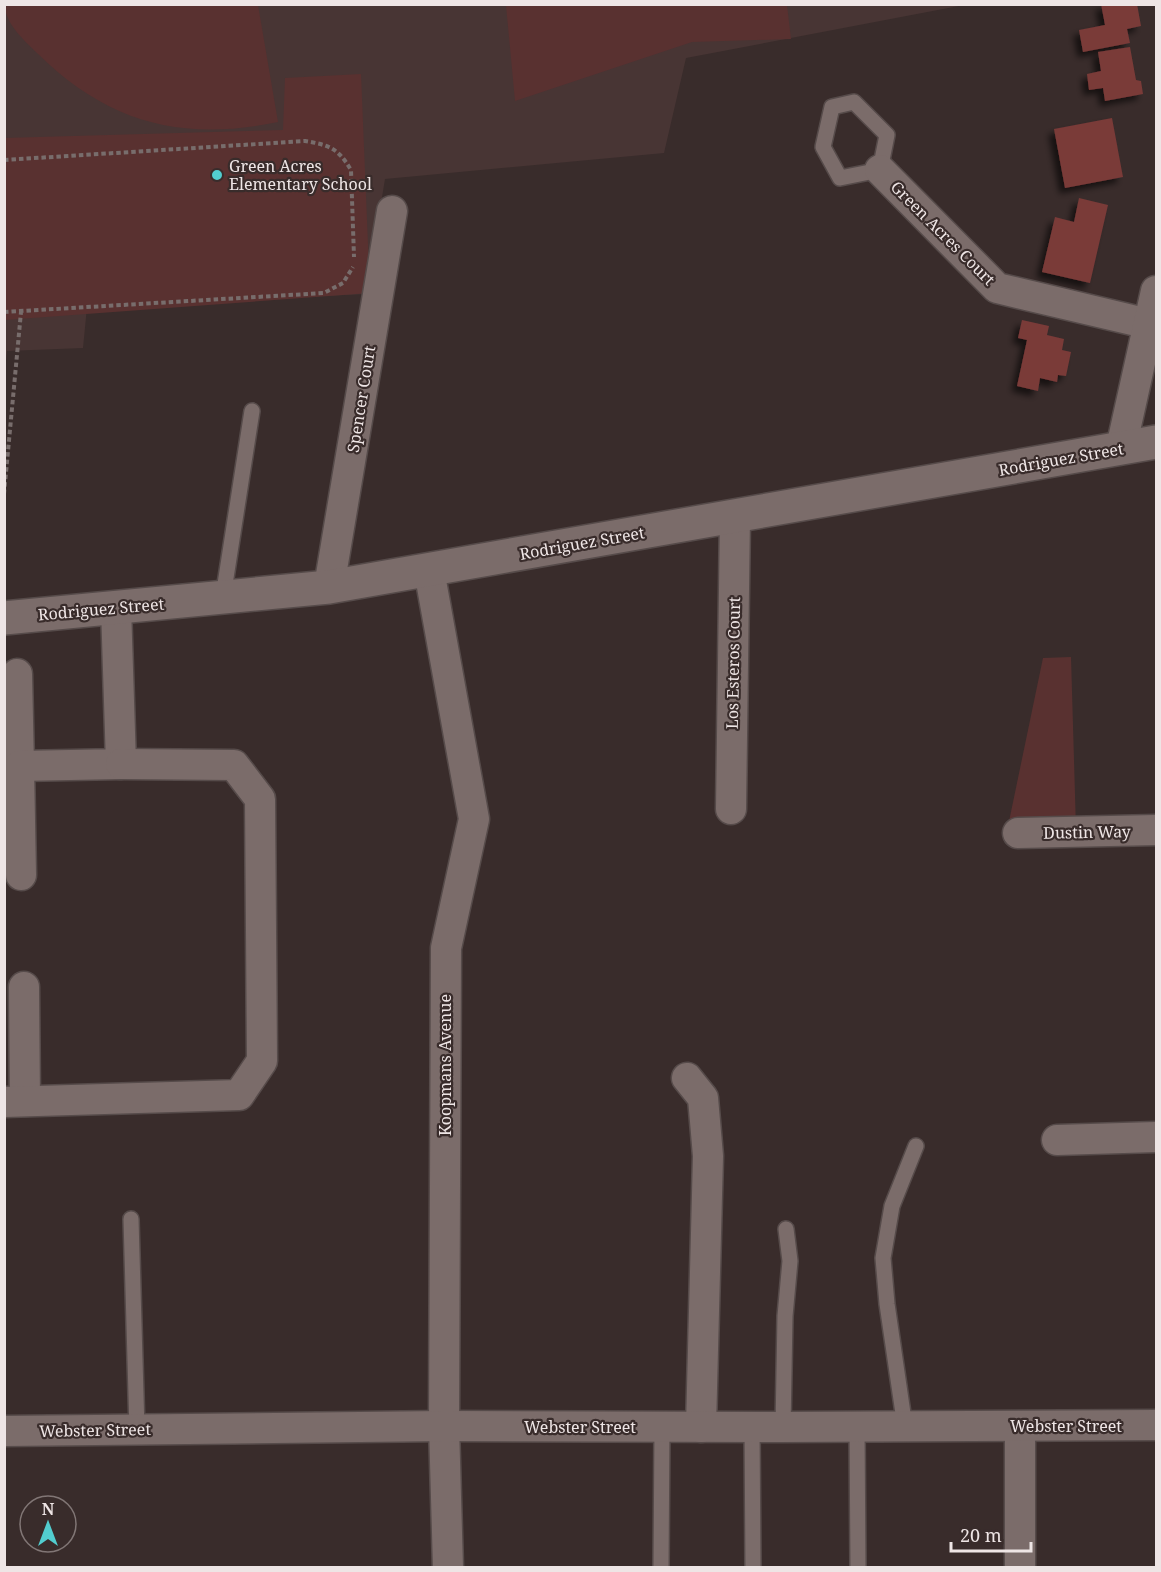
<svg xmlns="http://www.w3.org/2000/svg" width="1161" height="1572" font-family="'Noto Serif',serif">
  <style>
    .built { fill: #483534 }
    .green { fill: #593130 }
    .building { fill: #7a3a38; filter: url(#shadow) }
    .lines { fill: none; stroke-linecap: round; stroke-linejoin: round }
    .lane-casing { stroke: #564b4a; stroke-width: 18 }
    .street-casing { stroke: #564b4a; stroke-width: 33 }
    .secondary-casing { stroke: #564b4a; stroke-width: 36 }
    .path { stroke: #786d6c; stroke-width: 4; stroke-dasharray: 4.5 3; stroke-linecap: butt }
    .lane { stroke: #7b6c6a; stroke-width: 15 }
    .street { stroke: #7b6c6a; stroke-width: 30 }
    .secondary { stroke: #7b6c6a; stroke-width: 33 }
    .poi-dot { fill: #52cdcf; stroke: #392c2b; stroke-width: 2 }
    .labels { text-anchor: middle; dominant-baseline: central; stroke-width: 4.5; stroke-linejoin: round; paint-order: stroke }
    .poi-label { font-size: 16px; fill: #eee5e5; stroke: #392c2b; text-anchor: start }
    .street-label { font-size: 16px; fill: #eee5e5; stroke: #392c2b }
  </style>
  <defs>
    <filter id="shadow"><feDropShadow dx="-5.5" dy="5.5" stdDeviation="3" flood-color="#0009"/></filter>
  </defs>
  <rect width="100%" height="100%" fill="#392c2b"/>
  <!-- built -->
  <polygon class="built" points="5,5 964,5 686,58 664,153 385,179 366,294 87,307 83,348 7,351 5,370"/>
  <!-- green -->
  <g class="green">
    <path d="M 5,4 L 258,5 L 278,122 C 181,142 108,123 37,53 C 25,41 4,23 5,4 Z"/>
    <polygon points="506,5 787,5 791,39 692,42 515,101"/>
    <polygon points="361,74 370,293 5,320 4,138 283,130 285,78"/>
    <polygon points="1071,657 1076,829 1007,831 1043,658"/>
  </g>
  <!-- building -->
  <g class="building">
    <polygon points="1101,4 1137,4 1141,26 1127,29 1130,43 1083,52 1079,30 1105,25"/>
    <polygon points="1130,47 1136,80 1141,81 1143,94 1105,101 1103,88 1089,90 1087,74 1101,71 1098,52"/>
    <polygon points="1112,118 1123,177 1065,188 1054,129"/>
    <polygon points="1079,198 1108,205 1090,283 1042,272 1055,217 1074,222"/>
    <polygon points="1022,320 1049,326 1047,335 1064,339 1062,350 1071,352 1066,376 1058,375 1057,382 1040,378 1038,391 1017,386 1027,340 1018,338"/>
  </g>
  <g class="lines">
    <!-- lane casing -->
    <g class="lane-casing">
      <g id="lane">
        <polygon points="854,102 887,135 880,170 840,178 823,147 832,107"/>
        <polyline points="223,597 252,411"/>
        <polyline points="131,1219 137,1430"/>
        <polyline points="752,1427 753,1568"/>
        <polyline points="783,1427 785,1316 790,1261 786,1229"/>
        <polyline points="857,1427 858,1568"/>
        <polyline points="905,1427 887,1304 883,1258 892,1206 916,1146"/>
        <polyline points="661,1568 662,1427"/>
      </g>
    </g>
    <!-- street casing -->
    <g class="street-casing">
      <g id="street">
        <polyline points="880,170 997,288 1149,324"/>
        <polyline points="1121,448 1156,291"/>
        <polyline points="429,570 474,819 446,948 444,1426 448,1568"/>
        <polyline points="329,587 392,211"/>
        <polyline points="17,674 19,766"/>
        <polyline points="731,809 735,516"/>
        <polyline points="1018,833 1156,830"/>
        <polyline points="21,875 19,766 121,764 116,607"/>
        <polyline points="24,987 25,1101"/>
        <polyline points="687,1078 703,1098 708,1156 701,1427"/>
        <polyline points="4,1102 239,1095 262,1061 260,799 234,765 121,764"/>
        <polyline points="1057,1140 1156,1137"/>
        <polyline points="1020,1427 1020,1568"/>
        <polyline points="4,1431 444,1426 783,1427 1156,1425"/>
      </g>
    </g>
    <!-- secondary casing -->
    <g class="secondary-casing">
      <polyline id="secondary" points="4,618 329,587 1156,442"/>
    </g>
    <!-- path -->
    <g class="path">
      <path d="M 4,160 L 305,141 C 329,145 338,148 351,170 L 354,257"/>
      <polyline points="4,312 324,293 343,283 353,267"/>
      <polyline points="4,494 21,312"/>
    </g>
    <!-- lane -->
    <use href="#lane" class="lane"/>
    <!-- street -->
    <use href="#street" class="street"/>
    <!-- secondary -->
    <use href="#secondary" class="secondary"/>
  </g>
  <!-- markers -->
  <circle class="poi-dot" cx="217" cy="175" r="6"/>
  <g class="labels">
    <!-- poi labels -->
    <g class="poi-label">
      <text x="229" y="166">Green Acres<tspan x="229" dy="18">Elementary School</tspan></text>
    </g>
    <!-- street labels -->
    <g class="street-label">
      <text transform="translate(943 233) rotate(45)">Green Acres Court</text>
      <text transform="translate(361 399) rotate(-81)">Spencer Court</text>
      <text transform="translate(1061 459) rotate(-10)">Rodriguez Street</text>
      <text transform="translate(582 543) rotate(-10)">Rodriguez Street</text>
      <text transform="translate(101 609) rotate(-5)">Rodriguez Street</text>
      <text transform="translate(733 663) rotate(-89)">Los Esteros Court</text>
      <text transform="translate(1087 832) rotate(-1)">Dustin Way</text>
      <text transform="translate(445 1065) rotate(-90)">Koopmans Avenue</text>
      <text x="1066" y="1426">Webster Street</text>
      <text x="580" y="1427">Webster Street</text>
      <text transform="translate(95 1430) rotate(-1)">Webster Street</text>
    </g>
  </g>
  <!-- border -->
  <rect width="1161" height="1572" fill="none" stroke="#eee5e5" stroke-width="12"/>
  <!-- north arrow -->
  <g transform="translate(48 1524)"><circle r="28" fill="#392c2b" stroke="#817675" stroke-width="1.5"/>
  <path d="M0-4.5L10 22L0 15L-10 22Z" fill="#52cdcf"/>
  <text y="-9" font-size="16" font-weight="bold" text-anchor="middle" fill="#eee5e5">N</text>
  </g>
  <!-- scale -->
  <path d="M951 1542v9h80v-9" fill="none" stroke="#eee5e5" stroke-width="3"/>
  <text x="960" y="1542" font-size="18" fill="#eee5e5" stroke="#392c2b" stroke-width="4.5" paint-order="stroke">20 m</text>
</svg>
